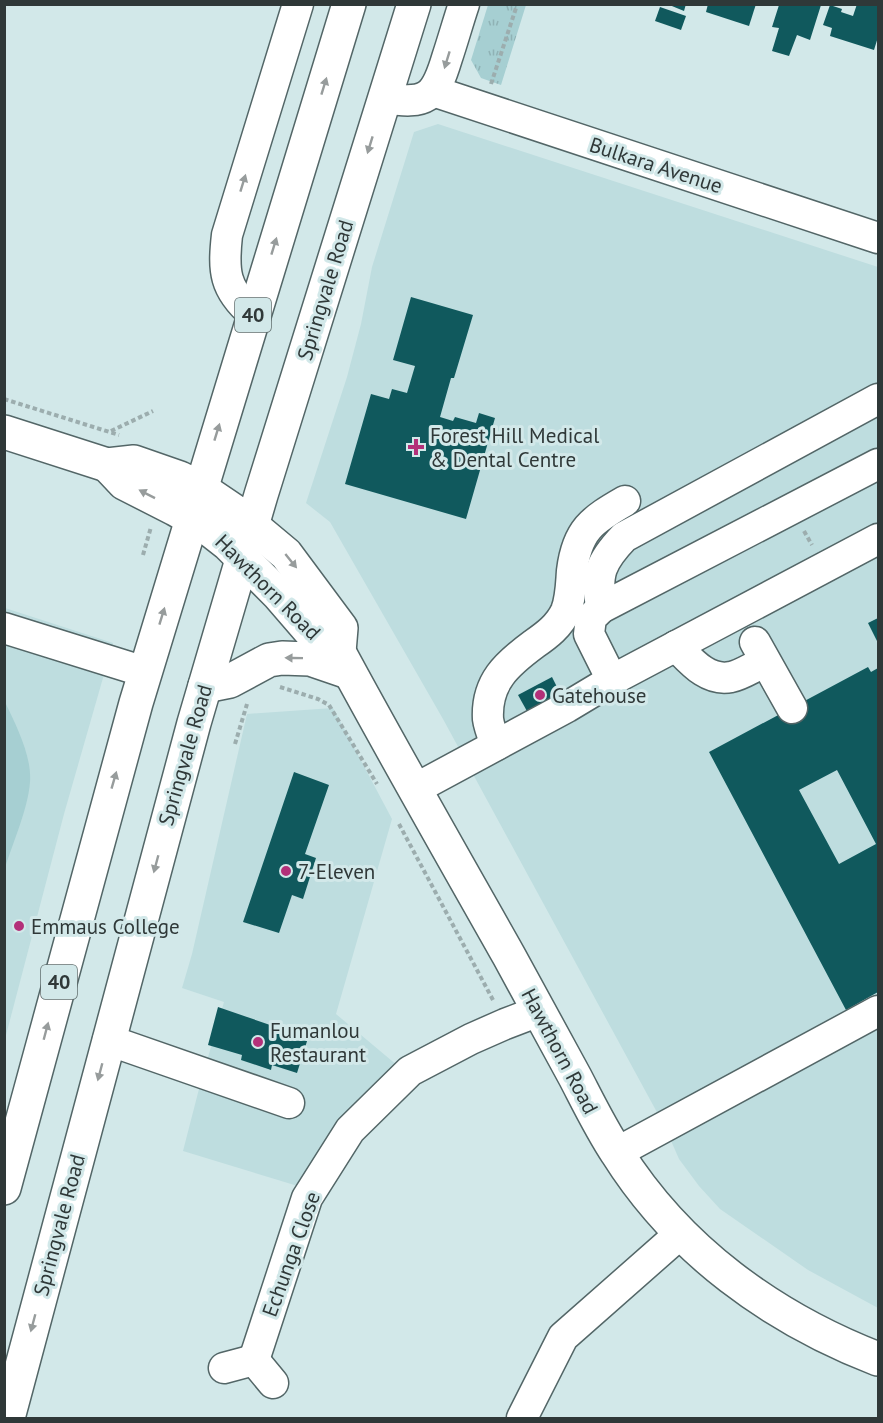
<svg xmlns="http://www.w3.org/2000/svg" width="883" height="1423" font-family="'PT Sans',sans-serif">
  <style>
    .built { fill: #bedddf }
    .grass { fill: url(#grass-tufts) }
    .garden { fill: #a6cfd2 }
    .building { fill: #10595d; fill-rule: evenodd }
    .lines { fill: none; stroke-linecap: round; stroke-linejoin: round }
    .minor-casing { stroke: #536667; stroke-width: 33 }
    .major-casing { stroke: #536667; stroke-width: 36 }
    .highway-casing { stroke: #536667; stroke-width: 36 }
    .path { stroke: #9cadae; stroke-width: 4; stroke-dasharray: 4.5 3; stroke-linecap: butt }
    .minor { stroke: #fff; stroke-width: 30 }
    .major { stroke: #fff; stroke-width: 33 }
    .highway { stroke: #fff; stroke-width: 33 }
    .oneway { fill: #979c9c }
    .poi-dot { fill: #b33079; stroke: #d2e8e9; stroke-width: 2 }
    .labels { text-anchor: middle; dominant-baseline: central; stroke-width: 6; stroke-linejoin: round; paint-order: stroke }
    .shield { fill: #d2e8e9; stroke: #606d6d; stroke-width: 1.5 }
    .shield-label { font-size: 20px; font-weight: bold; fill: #2f3838 }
    .street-label { font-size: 21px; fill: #2f3838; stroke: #d2e8e9 }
    .poi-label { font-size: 21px; fill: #2f3838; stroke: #d2e8e9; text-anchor: start }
  </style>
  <defs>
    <pattern id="grass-tufts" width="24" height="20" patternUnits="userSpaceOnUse" patternTransform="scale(1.5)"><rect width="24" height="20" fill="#a6cfd2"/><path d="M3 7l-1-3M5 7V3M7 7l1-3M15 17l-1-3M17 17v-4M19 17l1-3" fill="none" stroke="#8fb2b5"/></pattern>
  </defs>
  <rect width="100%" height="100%" fill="#d2e8e9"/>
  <!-- built -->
  <g class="built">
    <polygon points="438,124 878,267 878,1308 808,1270 720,1209 699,1186 679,1159 665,1127 443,719 330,522 306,503 347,377 361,324 372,267 414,132"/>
    <polygon points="5,608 113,643 64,814 5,1039"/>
    <polygon points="333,708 392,819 336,1014 398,1066 301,1187 183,1151 200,1085 224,1002 182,988 192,954 247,714"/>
  </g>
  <!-- grass -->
  <polygon class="grass" points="488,5 526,5 501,85 481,78 471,60"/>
  <!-- garden -->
  <path class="garden" d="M 5,702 C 16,725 32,756 30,782 C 28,809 13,842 5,868 Z"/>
  <!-- building -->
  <g class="building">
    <polygon points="667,4 686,4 684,11"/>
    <polygon points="708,4 756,4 749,26 706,12"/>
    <polygon points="857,4 878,4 878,37 874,50 830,36 832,28 823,25 830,5 842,9 841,12 853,16"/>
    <polygon points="779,5 821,5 810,40 797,35 789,56 772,51 779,28 772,27"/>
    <polygon points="660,7 686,16 681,30 655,21"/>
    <polygon points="411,297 473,315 454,378 451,378 440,417 453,421 455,417 476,423 479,413 495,418 466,519 345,484 371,394 389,399 392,389 407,393 415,366 393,360"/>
    <polygon points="878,618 878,643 868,623"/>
    <path d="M 868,667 L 871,672 L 878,668 L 878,992 L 846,1010 L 709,752 ZM 837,770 L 876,844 L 839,864 L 799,790 Z"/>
    <polygon points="552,677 561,695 528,713 518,695"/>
    <polygon points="294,772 329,785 305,854 316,858 303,899 292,895 279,933 243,922"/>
    <polygon points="218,1007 308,1038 297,1073 272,1065 271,1070 241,1060 242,1055 208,1045"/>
  </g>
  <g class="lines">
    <!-- minor casing -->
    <g class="minor-casing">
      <g id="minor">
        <polyline points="433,91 878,238"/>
        <path d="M 384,98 C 427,105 435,98 447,58 C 453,40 458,22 464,4"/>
        <path d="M 253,314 C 224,289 223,271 227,235 L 298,4"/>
        <path d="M 601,608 C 596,574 600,562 624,537 L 878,399"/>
        <polyline points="4,628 145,672"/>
        <polyline points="755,642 792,708"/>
        <path d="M 676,646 C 690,660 707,682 731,677 C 742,675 754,666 765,662"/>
        <polyline points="612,680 589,634 591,618 601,608 878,464"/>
        <path d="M 496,745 C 493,737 489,727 488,719 C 486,682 507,664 534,644 C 547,635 559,626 566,611 C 571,598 571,584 572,571 C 577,530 592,520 625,501"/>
        <polyline points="415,789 567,707 612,680 878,539"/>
        <polyline points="108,1040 289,1103"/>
        <polyline points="616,1153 878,1011"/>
        <polyline points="254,1360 307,1198 350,1130 410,1071 471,1039 505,1024 539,1011"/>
        <polyline points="224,1368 254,1360 273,1383"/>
        <polyline points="522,1418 563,1337 681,1233"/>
      </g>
    </g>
    <!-- major casing -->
    <g class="major-casing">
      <g id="major">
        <polyline points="4,432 107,465 134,462 180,478 200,488 237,513 286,554 341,628 339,652"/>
        <path d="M 107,465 L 124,483 L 175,509 L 205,526 L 228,544 L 278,594 L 316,638 L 339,652 C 394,754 452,855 509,956 C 531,996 553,1036 575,1077 C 588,1102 601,1129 617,1153 C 678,1250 772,1318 878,1359"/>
        <polyline points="205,686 230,681 269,660 282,658 310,659 348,672"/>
      </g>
    </g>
    <!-- highway casing -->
    <g class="highway-casing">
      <g id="highway">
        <polyline points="4,1188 136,703 349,4"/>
        <polyline points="8,1418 194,723 261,495 414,4"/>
      </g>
    </g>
    <!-- path -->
    <g class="path">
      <polyline points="491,84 516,8"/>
      <polyline points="4,399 119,435"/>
      <polyline points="111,431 153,411"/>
      <polyline points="804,531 812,545"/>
      <polyline points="143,555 151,527"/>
      <polyline points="280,687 318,699 329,705 377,784"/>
      <polyline points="235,744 247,704"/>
      <polyline points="399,824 493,1000"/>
    </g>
    <!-- minor -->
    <use href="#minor" class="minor"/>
    <!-- major -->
    <use href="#major" class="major"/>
    <!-- highway -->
    <use href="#highway" class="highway"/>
  </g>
  <!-- one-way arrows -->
  <defs><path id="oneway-solid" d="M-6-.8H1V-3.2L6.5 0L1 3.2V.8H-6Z" transform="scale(1.5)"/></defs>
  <g class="oneway">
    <use href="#oneway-solid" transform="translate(447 60) rotate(107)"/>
    <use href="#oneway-solid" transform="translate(324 86) rotate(-73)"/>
    <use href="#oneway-solid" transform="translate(370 145) rotate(107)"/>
    <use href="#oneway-solid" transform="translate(243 183) rotate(-73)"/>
    <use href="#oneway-solid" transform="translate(274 246) rotate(-73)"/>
    <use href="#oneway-solid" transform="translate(217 432) rotate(-73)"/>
    <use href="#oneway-solid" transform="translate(147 494) rotate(-153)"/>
    <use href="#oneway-solid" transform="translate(291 561) rotate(51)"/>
    <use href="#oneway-solid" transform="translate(162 616) rotate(-73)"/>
    <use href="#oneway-solid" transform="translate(294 658) rotate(-179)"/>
    <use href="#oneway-solid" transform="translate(114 780) rotate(-74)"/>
    <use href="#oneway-solid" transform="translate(156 864) rotate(105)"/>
    <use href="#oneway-solid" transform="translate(46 1031) rotate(-75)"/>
    <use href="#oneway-solid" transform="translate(100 1072) rotate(105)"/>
    <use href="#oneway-solid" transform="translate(33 1323) rotate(105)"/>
  </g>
  <!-- markers -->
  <g class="poi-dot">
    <path d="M413 438h6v6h6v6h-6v6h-6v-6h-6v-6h6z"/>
    <circle cx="540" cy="695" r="6"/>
    <circle cx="286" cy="871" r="6"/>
    <circle cx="19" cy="926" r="6"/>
    <circle cx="258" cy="1042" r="6"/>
  </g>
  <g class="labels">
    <!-- shield labels -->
    <g class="shield">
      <rect x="235" y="298" width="36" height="34" rx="4.5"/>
      <rect x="41" y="965" width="36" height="34" rx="4.5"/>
    </g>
    <g class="shield-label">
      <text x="253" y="315">40</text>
      <text x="59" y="982">40</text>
    </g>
    <!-- street labels -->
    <g class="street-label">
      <text transform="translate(656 165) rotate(18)">Bulkara Avenue</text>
      <text transform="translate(325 290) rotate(-73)">Springvale Road</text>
      <text transform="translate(268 587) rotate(45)">Hawthorn Road</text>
      <text transform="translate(185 755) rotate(-74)">Springvale Road</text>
      <text transform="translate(560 1051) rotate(62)">Hawthorn Road</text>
      <text transform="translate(59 1225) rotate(-75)">Springvale Road</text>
      <text transform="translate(291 1254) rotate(-70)">Echunga Close</text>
    </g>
    <!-- poi labels -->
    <g class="poi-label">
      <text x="430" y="435">Forest Hill Medical<tspan x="430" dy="24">&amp; Dental Centre</tspan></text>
      <text x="552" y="695">Gatehouse</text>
      <text x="298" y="871">7-Eleven</text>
      <text x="31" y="926">Emmaus College</text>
      <text x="270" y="1030">Fumanlou<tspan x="270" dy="24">Restaurant</tspan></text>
    </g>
  </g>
  <!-- border -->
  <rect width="883" height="1423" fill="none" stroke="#2f3838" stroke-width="12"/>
</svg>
